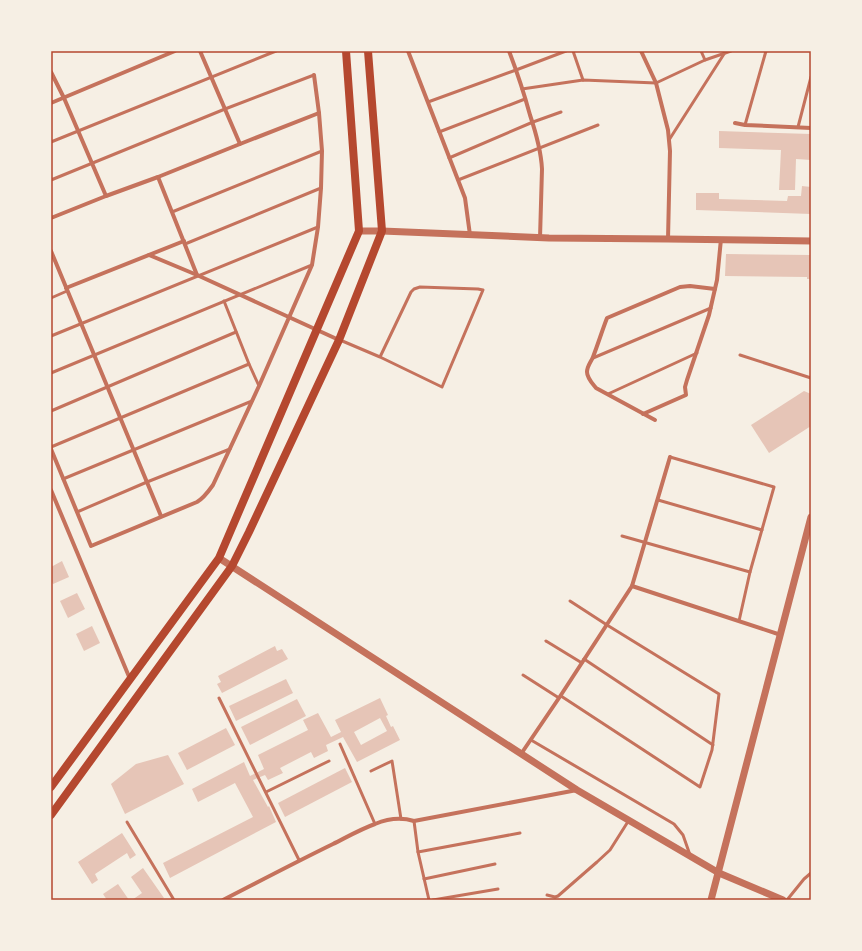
<svg xmlns="http://www.w3.org/2000/svg" width="862" height="951" font-family="'Golos Text',sans-serif">
  <style>
    .building { fill: #e6c5b7; fill-rule: evenodd }
    .lines { fill: none; stroke-linecap: round; stroke-linejoin: round }
    .service { stroke: #c5725c; stroke-width: 3 }
    .minor { stroke: #c5725c; stroke-width: 4 }
    .tertiary { stroke: #c5725c; stroke-width: 7 }
    .secondary { stroke: #b5482f; stroke-width: 8 }
    .neatline { fill: none; stroke: #b5482f; stroke-width: 1.5 }
  </style>
  <rect width="100%" height="100%" fill="#f6efe4"/>
  <!-- building -->
  <g class="building">
    <polygon points="719,131 811,134 811,160 796,159 795,190 779,190 781,150 719,148"/>
    <polygon points="802,186 811,187 811,214 696,210 696,193 719,193 719,199 787,201 788,196 801,196"/>
    <polygon points="726,254 811,255 811,279 807,279 807,277 725,276"/>
    <polygon points="804,391 811,394 811,426 769,453 751,425"/>
    <polygon points="62,561 69,577 53,584 51,580 51,567"/>
    <polygon points="77,593 85,609 68,618 60,601"/>
    <polygon points="92,626 100,643 84,651 76,634"/>
    <polygon points="275,646 277,651 282,649 288,659 222,693 217,684 221,682 218,676"/>
    <polygon points="286,679 293,693 236,721 229,706"/>
    <path d="M 380,698 L 388,715 L 386,716 L 391,727 L 393,726 L 400,740 L 357,762 L 343,737 L 326,745 L 328,751 L 314,758 L 311,752 L 280,768 L 283,773 L 268,780 L 265,775 L 253,780 L 268,807 L 269,806 L 276,822 L 170,878 L 163,863 L 253,817 L 235,783 L 198,802 L 192,789 L 244,762 L 250,776 L 264,769 L 258,755 L 308,730 L 303,720 L 318,713 L 331,737 L 341,732 L 335,720 ZM 380,718 L 387,731 L 361,745 L 354,732 Z"/>
    <polygon points="297,699 306,716 250,745 241,727"/>
    <polygon points="226,728 235,745 187,770 178,753"/>
    <polygon points="168,755 184,784 125,814 111,784 136,764"/>
    <polygon points="345,768 352,782 285,817 278,803"/>
    <polygon points="122,833 136,855 130,859 127,853 95,874 98,880 92,884 78,862"/>
    <polygon points="143,868 164,898 160,900 132,900 142,893 131,877"/>
    <polygon points="118,884 129,900 107,900 103,894"/>
  </g>
  <g class="lines">
    <!-- service -->
    <g class="service">
      <polyline points="573,51 583,80"/>
      <polyline points="701,51 705,60"/>
      <polyline points="522,89 583,80 656,83 705,60 731,51"/>
      <polyline points="428,102 516,70 566,51"/>
      <polyline points="745,125 766,51"/>
      <polyline points="798,127 811,77"/>
      <polyline points="439,132 525,99"/>
      <polyline points="669,140 724,54"/>
      <polyline points="51,142 276,51"/>
      <polyline points="449,158 533,122 561,112"/>
      <polyline points="51,180 225,109 314,75"/>
      <polyline points="458,180 598,125"/>
      <polyline points="172,212 322,151"/>
      <polyline points="185,244 321,188"/>
      <polyline points="51,298 67,291"/>
      <polyline points="224,301 249,364 259,386"/>
      <polyline points="51,336 318,227"/>
      <polyline points="340,340 380,357 442,387 483,290 478,289 420,287 414,289 411,292 380,357"/>
      <polyline points="740,355 811,378"/>
      <polyline points="593,358 711,308"/>
      <polyline points="51,373 312,265"/>
      <polyline points="608,394 697,353"/>
      <polyline points="51,411 236,332"/>
      <polyline points="51,447 249,364"/>
      <polyline points="670,457 774,487 750,572 739,621"/>
      <polyline points="63,479 252,401"/>
      <polyline points="658,500 762,530"/>
      <polyline points="77,512 147,482 230,449"/>
      <polyline points="622,536 750,572"/>
      <polyline points="546,641 582,663"/>
      <polyline points="584,659 713,745"/>
      <polyline points="523,675 559,698"/>
      <polyline points="561,696 700,787 712,750 719,694 607,625 570,601"/>
      <polyline points="219,698 299,860"/>
      <polyline points="531,740 674,824 683,835 690,855"/>
      <polyline points="340,744 375,824"/>
      <polyline points="371,771 392,761 401,819"/>
      <polyline points="266,792 329,761"/>
      <polyline points="414,821 418,852 429,900"/>
      <polyline points="127,822 174,900"/>
      <polyline points="418,852 520,833"/>
      <polyline points="424,879 495,864"/>
      <polyline points="547,895 555,897 558,896 597,862 610,850 629,820"/>
      <polyline points="433,900 498,889"/>
      <polyline points="787,900 804,879 811,873"/>
    </g>
    <!-- minor -->
    <g class="minor">
      <polyline points="200,51 240,144 319,113"/>
      <polyline points="408,51 465,198 470,235"/>
      <path d="M 509,51 C 517,72 524,93 530,115 C 536,133 541,150 542,169 L 540,238"/>
      <polyline points="641,51 656,83 668,130 670,151 668,239"/>
      <polyline points="51,72 64,98 106,196"/>
      <polyline points="51,103 175,51"/>
      <polyline points="735,123 745,125 811,128"/>
      <polyline points="158,177 197,275"/>
      <polyline points="51,218 106,196 158,177 240,144"/>
      <polyline points="51,251 161,516"/>
      <polyline points="149,255 197,275 339,340"/>
      <polyline points="66,288 184,241"/>
      <polyline points="643,414 686,395 685,387 687,380 709,315 717,280 721,239"/>
      <path d="M 655,420 L 596,388 C 592,383 587,378 587,372 C 587,366 591,362 593,357 C 598,344 602,331 607,318 L 680,287 L 690,286 L 715,289"/>
      <path d="M 51,449 L 91,546 L 197,502 C 204,498 208,492 213,485 L 259,386 L 312,265 L 318,227 L 321,188 L 322,151 L 319,113 L 314,75"/>
      <polyline points="51,490 130,679"/>
      <polyline points="632,586 781,635"/>
      <polyline points="521,754 559,698 632,586 670,457"/>
      <path d="M 223,900 C 260,881 296,862 333,844 C 347,837 361,829 375,824 C 387,819 401,817 414,821 L 577,790"/>
    </g>
    <!-- tertiary -->
    <g class="tertiary">
      <polyline points="359,231 382,231 549,238 668,239 811,241"/>
      <polyline points="219,558 577,790 719,873 783,900"/>
      <polyline points="711,900 811,517"/>
    </g>
    <!-- secondary -->
    <g class="secondary">
      <polyline points="51,787 219,558 359,231 346,51"/>
      <polyline points="51,815 232,566 249,532 339,340 382,231 368,51"/>
    </g>
  </g>
  <!-- border -->
  <rect width="862" height="951" fill="none" stroke="#f6efe4" stroke-width="104"/>
  <rect x="52" y="52" width="758" height="847" class="neatline"/>
</svg>
